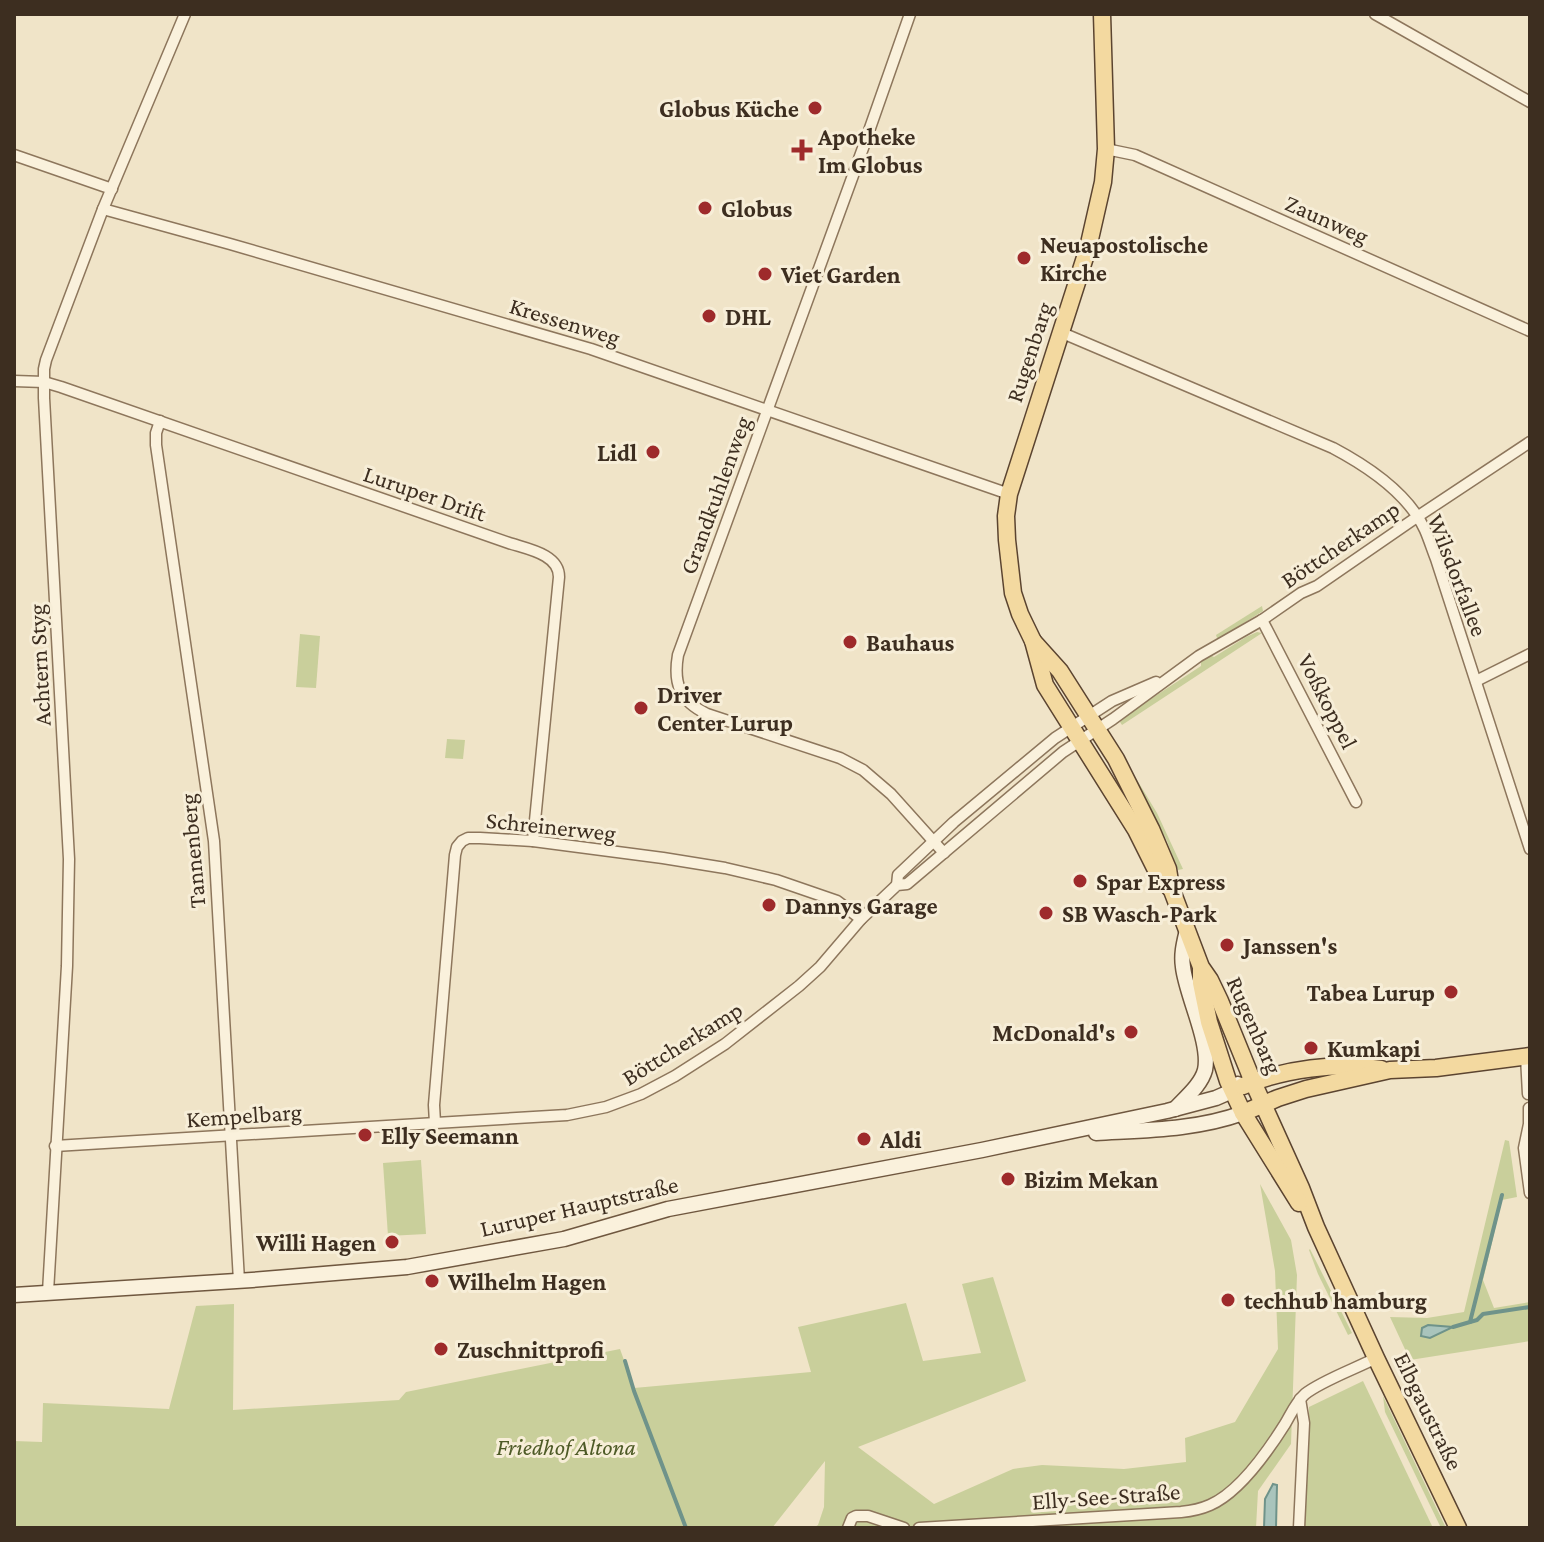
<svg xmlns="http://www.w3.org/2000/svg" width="1544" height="1542" font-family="'Crimson Pro',serif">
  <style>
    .green { fill: #c9cf9b }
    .water { fill: #a9c4bc; stroke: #6f938a; stroke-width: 2 }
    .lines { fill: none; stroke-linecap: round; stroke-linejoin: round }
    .stream { stroke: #6f938a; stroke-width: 4 }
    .minor-casing { stroke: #8d765c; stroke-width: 13 }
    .secondary-casing { stroke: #6f573f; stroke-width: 17 }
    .primary-casing { stroke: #5b4430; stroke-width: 19 }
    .minor { stroke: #faf1dc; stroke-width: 10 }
    .secondary { stroke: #faf1dc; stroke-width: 14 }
    .primary { stroke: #f3d9a0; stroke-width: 16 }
    .poi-dot { fill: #9e2a2b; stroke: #f7eed8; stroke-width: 3 }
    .labels { text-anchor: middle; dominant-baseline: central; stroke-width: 6; stroke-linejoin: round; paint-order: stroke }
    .poi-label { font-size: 24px; font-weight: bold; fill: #3d2e20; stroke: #f7eed8; text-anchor: start }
    .street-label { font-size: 24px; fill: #3d2e20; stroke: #f7eed8 }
    .park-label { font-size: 24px; font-style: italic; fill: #4d5a26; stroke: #f7eed8 }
  </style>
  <rect width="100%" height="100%" fill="#f0e4c8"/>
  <!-- green -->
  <g class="green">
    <polygon points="1262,606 1263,611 1220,638 1217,638 1216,635"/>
    <polygon points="1257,632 1262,633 1122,725 1120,722 1137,708 1201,666 1201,659 1208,654 1214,657 1246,637"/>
    <polygon points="300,634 320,636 316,688 296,687"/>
    <polygon points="447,739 465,740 463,759 445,758"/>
    <polygon points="1125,760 1157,813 1183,869 1178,870 1167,841"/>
    <polygon points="1505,1140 1509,1141 1517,1197 1502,1200 1483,1280 1494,1308 1530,1302 1530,1341 1410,1360 1390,1317 1427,1318 1464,1312"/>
    <polygon points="421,1160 426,1234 388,1236 383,1163"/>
    <polygon points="1260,1184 1291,1240 1297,1275 1291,1444 1258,1491 1256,1528 813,1528 818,1525 824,1507 825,1461 772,1528 14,1528 14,1441 42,1442 43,1403 169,1409 196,1306 234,1304 233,1410 399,1400 406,1392 620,1349 634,1388 811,1372 798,1327 906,1303 923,1361 981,1353 962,1284 993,1277 1026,1381 858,1447 934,1504 1013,1469 1042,1465 1124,1469 1186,1462 1185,1438 1235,1422 1278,1349 1275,1271"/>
    <polygon points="1310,1249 1352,1333 1348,1335 1318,1274 1309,1250"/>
    <polygon points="1363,1381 1433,1528 1305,1528 1309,1407"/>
    <polygon points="1383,1396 1446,1528 1441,1528 1385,1412"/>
  </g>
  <!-- water -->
  <g class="water">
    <polygon points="1428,1325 1453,1327 1430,1338 1421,1336 1422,1328"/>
    <polygon points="1273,1484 1277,1485 1276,1528 1264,1528 1265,1499"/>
  </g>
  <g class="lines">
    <!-- stream -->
    <g class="stream">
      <polyline points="1470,1322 1477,1320 1483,1314 1530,1307"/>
      <polyline points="1453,1327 1470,1322 1502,1195"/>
      <polyline points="625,1361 634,1391 686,1528"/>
    </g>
    <!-- minor casing -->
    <g class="minor-casing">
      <g id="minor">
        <path d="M 910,14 L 863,148 L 678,655 C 673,684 680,701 707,714 L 840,758 L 863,770 L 891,794 L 944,853"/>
        <polyline points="1375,14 1530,102"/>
        <polyline points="1106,149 1135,155 1530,331"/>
        <polyline points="14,155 112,189"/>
        <polyline points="103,209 230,244 591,349 1009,494"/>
        <path d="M 1060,332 L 1333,448 C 1367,466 1408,493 1425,530 C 1429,539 1432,549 1436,559 L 1530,849"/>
        <path d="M 14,381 L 44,382 L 61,387 L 509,543 C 527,549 559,554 559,577 L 533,841"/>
        <polyline points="160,421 156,433 156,445 214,841 239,1281"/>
        <polyline points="1262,620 1356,802"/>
        <polyline points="1476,681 1530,654"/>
        <polyline points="897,885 898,875 954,822 1055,738 1112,701 1156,682"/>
        <polyline points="1526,1057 1528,1094"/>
        <polyline points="1529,1108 1529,1124 1524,1148 1530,1193"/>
        <polyline points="435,1123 434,1105 455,855 457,847 462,841 468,838 480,838 533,841 663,858 725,868 776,880 837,901 861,919"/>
        <polyline points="55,1146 567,1115 606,1107 641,1094 675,1076 725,1044 799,986 820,967 861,919 897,885 907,884 1063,752 1113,719 1199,656 1262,620 1301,593 1317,586 1417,517 1530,442"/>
        <polyline points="48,1292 67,966 69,859 44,398 44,369 46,360 103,209 185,14"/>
        <polyline points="848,1528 852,1518 856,1516 868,1516 904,1528"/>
        <path d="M 919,1528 L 1181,1512 C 1191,1511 1201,1509 1210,1505 C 1240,1492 1268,1451 1285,1424 C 1291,1414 1296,1402 1305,1394 C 1321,1381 1357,1368 1376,1358"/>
        <polyline points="1299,1528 1304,1423 1300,1399"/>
      </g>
    </g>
    <!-- secondary casing -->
    <g class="secondary-casing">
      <g id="secondary">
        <path d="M 1175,1109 C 1186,1097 1201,1085 1205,1070 C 1211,1043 1186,995 1183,967 C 1181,954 1184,943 1187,930"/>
        <path d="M 1096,1133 C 1146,1130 1196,1130 1243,1113"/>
        <polyline points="14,1295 252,1280 407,1267 564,1239 668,1209 982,1150 1167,1111 1216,1098 1232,1091 1238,1084"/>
      </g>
    </g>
    <!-- primary casing -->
    <g class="primary-casing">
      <g id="primary">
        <polyline points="1102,14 1106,149 1103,182 1088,248 1009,494 1006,516 1007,540 1013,593 1020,614 1033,641 1045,685 1136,830 1158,874 1170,888"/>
        <polyline points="1033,641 1060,671 1116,759 1151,829 1168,869 1171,888 1201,967 1210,980 1220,1001 1253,1082 1301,1188 1316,1227 1376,1358 1458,1528"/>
        <polyline points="1201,969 1201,983 1209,1022 1228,1081 1243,1113 1299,1203"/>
        <path d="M 1243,1086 C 1284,1069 1337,1062 1381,1069"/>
        <polyline points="1243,1113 1278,1098 1306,1089 1390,1070 1436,1068 1530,1056"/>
      </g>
    </g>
    <!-- minor -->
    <use href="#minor" class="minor"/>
    <!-- secondary -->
    <use href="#secondary" class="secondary"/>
    <!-- primary -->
    <use href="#primary" class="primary"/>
  </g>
  <!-- markers -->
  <g class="poi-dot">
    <circle cx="815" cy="108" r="8"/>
    <path d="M798 138h8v8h8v8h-8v8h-8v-8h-8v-8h8z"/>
    <circle cx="705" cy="208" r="8"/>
    <circle cx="1024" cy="258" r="8"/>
    <circle cx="765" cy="274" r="8"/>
    <circle cx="709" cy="316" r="8"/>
    <circle cx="653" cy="452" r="8"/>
    <circle cx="850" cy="642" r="8"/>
    <circle cx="641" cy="708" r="8"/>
    <circle cx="1080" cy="881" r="8"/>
    <circle cx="769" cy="905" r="8"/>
    <circle cx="1046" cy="913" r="8"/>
    <circle cx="1227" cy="945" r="8"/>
    <circle cx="1451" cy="992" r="8"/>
    <circle cx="1131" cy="1032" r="8"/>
    <circle cx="1311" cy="1048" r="8"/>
    <circle cx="365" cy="1135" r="8"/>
    <circle cx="864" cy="1139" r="8"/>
    <circle cx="1008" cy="1179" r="8"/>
    <circle cx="392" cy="1242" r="8"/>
    <circle cx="432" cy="1281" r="8"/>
    <circle cx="1228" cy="1300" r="8"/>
    <circle cx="441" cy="1349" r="8"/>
  </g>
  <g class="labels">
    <!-- poi labels -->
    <g class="poi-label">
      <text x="799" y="108" text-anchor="end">Globus Küche</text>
      <text x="818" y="136">Apotheke<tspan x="818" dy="28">Im Globus</tspan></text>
      <text x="721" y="208">Globus</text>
      <text x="1040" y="244">Neuapostolische<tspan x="1040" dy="28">Kirche</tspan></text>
      <text x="781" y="274">Viet Garden</text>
      <text x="725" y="316">DHL</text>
      <text x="637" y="452" text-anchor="end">Lidl</text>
      <text x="866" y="642">Bauhaus</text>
      <text x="657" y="694">Driver<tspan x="657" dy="28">Center Lurup</tspan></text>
      <text x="1096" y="881">Spar Express</text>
      <text x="785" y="905">Dannys Garage</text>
      <text x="1062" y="913">SB Wasch-Park</text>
      <text x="1243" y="945">Janssen's</text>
      <text x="1435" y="992" text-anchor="end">Tabea Lurup</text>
      <text x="1115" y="1032" text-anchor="end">McDonald's</text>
      <text x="1327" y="1048">Kumkapi</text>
      <text x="381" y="1135">Elly Seemann</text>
      <text x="880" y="1139">Aldi</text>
      <text x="1024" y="1179">Bizim Mekan</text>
      <text x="376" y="1242" text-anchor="end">Willi Hagen</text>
      <text x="448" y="1281">Wilhelm Hagen</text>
      <text x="1244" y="1300">techhub hamburg</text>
      <text x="457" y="1349">Zuschnittprofi</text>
    </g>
    <!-- street labels -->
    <g class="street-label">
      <text transform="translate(1327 219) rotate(24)">Zaunweg</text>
      <text transform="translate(565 321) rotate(17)">Kressenweg</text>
      <text transform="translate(1029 352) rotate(-72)">Rugenbarg</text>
      <text transform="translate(425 493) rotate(19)">Luruper Drift</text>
      <text transform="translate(715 495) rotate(-70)">Grandkuhlenweg</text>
      <text transform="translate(1340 544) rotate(-34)">Böttcherkamp</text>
      <text transform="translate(1458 575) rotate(69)">Wilsdorfallee</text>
      <text transform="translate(39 665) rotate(-93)">Achtern Styg</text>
      <text transform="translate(1328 701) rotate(63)">Voßkoppel</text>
      <text transform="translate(551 826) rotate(6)">Schreinerweg</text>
      <text transform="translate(192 851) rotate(-95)">Tannenberg</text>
      <text transform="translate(1255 1025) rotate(66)">Rugenbarg</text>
      <text transform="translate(682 1043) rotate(-32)">Böttcherkamp</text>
      <text transform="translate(244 1115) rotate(-4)">Kempelbarg</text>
      <text transform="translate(579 1206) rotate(-13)">Luruper Hauptstraße</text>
      <text transform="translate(1429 1411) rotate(64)">Elbgaustraße</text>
      <text transform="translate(1106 1496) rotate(-4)">Elly-See-Straße</text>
    </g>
    <!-- park labels -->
    <g class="park-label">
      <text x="566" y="1446">Friedhof Altona</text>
    </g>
  </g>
  <!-- border -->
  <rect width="1544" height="1542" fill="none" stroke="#3d2e20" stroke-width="32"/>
</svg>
